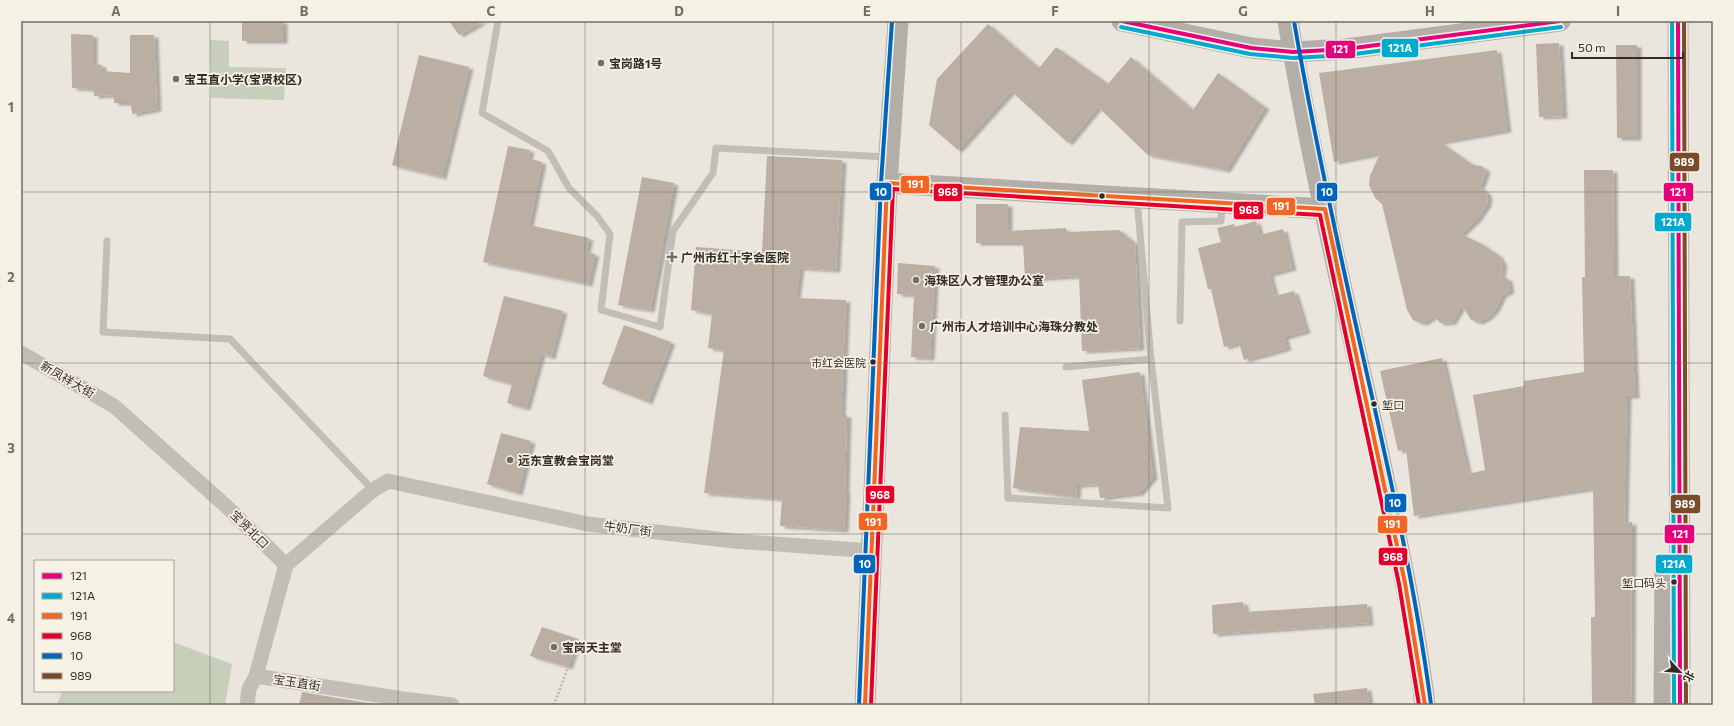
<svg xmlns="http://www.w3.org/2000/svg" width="1734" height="726" font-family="Commissioner,'Noto Sans SC',sans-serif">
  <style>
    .green { fill: #c7ceb9 }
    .building { fill: #bbaea2; filter: url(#shadow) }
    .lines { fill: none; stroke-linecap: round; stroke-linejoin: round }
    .path { stroke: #bab6b0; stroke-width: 2.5; stroke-dasharray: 2 2; stroke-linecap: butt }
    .lane { stroke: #c2beb7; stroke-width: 7 }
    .street { stroke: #c2beb7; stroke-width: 15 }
    .secondary { stroke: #b3aea8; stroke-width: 21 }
    .bus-1-casing { stroke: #f6f1e5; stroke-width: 7 }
    .bus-2-casing { stroke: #f6f1e5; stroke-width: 7 }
    .bus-3-casing { stroke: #f6f1e5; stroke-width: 7 }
    .bus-4-casing { stroke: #f6f1e5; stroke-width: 7 }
    .bus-5-casing { stroke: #f6f1e5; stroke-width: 7 }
    .bus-6-casing { stroke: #f6f1e5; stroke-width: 7 }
    .bus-1 { stroke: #e5007d; stroke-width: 4 }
    .bus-2 { stroke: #00a9ce; stroke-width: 4 }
    .bus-3 { stroke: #f26522; stroke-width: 4 }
    .bus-4 { stroke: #e4002b; stroke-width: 4 }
    .bus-5 { stroke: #0065bd; stroke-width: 4 }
    .bus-6 { stroke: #7a4b2a; stroke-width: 4 }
    .grid { fill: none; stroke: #726d67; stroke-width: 1; stroke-opacity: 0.55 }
    .poi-dot { fill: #726d67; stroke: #f6f1e5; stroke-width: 1.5 }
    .bus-dot { fill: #322c27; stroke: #f6f1e5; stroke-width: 1.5 }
    .labels { text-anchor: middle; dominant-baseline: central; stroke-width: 3.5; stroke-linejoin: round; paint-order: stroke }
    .bus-label { font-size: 11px; fill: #322c27; stroke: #f6f1e5; text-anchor: end }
    .poi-label { font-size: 12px; font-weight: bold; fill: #322c27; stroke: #f6f1e5; text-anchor: start }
    .street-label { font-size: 12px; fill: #322c27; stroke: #f6f1e5 }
    .line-badge { stroke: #f6f1e5; stroke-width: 1.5 }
    .badge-label { font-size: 11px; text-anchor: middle; font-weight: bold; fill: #fff }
    .neatline { fill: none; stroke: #726d67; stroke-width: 1.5 }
    .grid-label { font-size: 13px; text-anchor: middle; font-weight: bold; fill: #726d67 }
  </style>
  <defs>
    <filter id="shadow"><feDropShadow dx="4.5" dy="2.5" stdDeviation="1" flood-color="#0004"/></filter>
  </defs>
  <rect width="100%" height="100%" fill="#eae6de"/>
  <!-- green -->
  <g class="green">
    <polygon points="210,40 229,41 229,67 286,68 284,100 211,98"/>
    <polygon points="173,642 232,664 225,705 57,705 62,691 173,691"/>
  </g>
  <!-- building -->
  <g class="building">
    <rect x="242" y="21" width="41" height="20"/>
    <polygon points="449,21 483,21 459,35"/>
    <polygon points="988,24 1039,68 1056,47 1108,84 1131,57 1193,110 1218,73 1265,107 1226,170 1148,155 1098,107 1068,143 1011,91 958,150 929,125 937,79"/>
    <polygon points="71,34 93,35 93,64 102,65 102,71 130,73 130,35 154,35 157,109 132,114 131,103 114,103 114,95 94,96 94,89 72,88"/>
    <polygon points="1559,43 1563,116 1539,117 1536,44"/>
    <polygon points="1616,45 1637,45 1637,138 1617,138"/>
    <polygon points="1497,50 1507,130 1440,142 1473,165 1482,166 1486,171 1480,187 1486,192 1488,196 1487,204 1477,219 1461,234 1482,244 1498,255 1503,264 1501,276 1508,279 1510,291 1502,295 1496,308 1488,317 1479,322 1471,320 1462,305 1452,322 1440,323 1434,316 1423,323 1418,322 1413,320 1407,310 1382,204 1375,198 1369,185 1370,176 1380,153 1334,162 1319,73"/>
    <polygon points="419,55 469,67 442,177 392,165"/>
    <polygon points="508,146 530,150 528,158 542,162 529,225 589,238 586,252 595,254 588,284 483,262"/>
    <polygon points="767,156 842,160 836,270 800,268 796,298 846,300 841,415 847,415 845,492 846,492 844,530 780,526 782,499 704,493 724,350 708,348 712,314 691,310 696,247 762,252"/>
    <polygon points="1584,170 1613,170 1614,276 1630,276 1635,396 1627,396 1624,523 1632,522 1631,705 1592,705 1591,617 1595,617 1593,488 1414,516 1406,449 1398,451 1380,371 1442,358 1468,474 1485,470 1473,395 1524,386 1524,381 1584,372 1582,277 1585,277"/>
    <polygon points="642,177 674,183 650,310 618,305"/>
    <polygon points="976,204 1008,204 1008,231 1066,228 1067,232 1119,230 1135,243 1140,348 1082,351 1079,276 1025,279 1023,243 976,243"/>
    <polygon points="1256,221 1260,235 1283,229 1292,268 1269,274 1275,296 1294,291 1306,331 1284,337 1287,348 1244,360 1239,343 1224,347 1211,289 1208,289 1198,248 1221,242 1217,228 1234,224 1235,227"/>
    <polygon points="898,263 935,266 930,358 911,357 914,295 897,294"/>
    <polygon points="504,296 563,311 551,357 541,354 526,408 507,403 512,384 483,376"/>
    <polygon points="624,325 671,342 648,402 602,384"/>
    <polygon points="1140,372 1153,477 1139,493 1100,498 1098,484 1077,485 1076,497 1013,488 1020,427 1089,431 1082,380"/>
    <polygon points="501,433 531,441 518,493 487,484"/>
    <polygon points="1243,602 1246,612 1367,604 1369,623 1213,634 1212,605"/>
    <polygon points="542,627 578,639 568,667 530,656"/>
    <polygon points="1367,688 1369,705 1315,705 1313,694"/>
    <polygon points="302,692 380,705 299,705"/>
  </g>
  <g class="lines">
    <!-- path -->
    <polyline class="path" points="554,705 568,667"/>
    <!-- lane -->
    <g class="lane">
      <polyline points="498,21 482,113 548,151 569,188 597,216 610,234 601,310 660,327 673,231 713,173 716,148 887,157"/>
      <polyline points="107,241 103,332 230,339 373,490"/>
      <polyline points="1180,321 1182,222 1221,221 1222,204"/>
      <polyline points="1066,367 1151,359 1137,199"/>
      <polyline points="1005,415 1008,498 1168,508 1151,359"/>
    </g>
    <!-- street -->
    <g class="street">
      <polyline points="21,353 114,406 226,506 286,565 373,490 388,481 588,524 734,541 872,551"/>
      <polyline points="286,565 256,676 403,699 452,705"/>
      <polyline points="247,705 249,689 256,676"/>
    </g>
    <!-- secondary -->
    <g class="secondary">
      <polyline points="1122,21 1251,48 1293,52 1346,49 1560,21"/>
      <path d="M 1288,21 C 1311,160 1344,298 1375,436 C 1394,525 1414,615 1425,705"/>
      <polyline points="1678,21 1680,705"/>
      <polyline points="887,183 1325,209"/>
      <polyline points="865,705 887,183 898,21"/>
      <polyline points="1664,705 1665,566"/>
    </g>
    <!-- bus-1 casing -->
    <g class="bus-1-casing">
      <g id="bus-1">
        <polyline points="1122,21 1251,48 1293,52 1346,49 1560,21"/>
        <polyline points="1678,21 1680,705"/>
      </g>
    </g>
    <!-- bus-2 casing -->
    <g class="bus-2-casing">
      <g id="bus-2">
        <polyline points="1672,21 1674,705"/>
        <polyline points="1121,27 1250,54 1293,58 1347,55 1561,27"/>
      </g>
    </g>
    <!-- bus-3 casing -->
    <g class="bus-3-casing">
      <polyline id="bus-3" points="865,705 887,183 1325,209 1405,583 1425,705"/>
    </g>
    <!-- bus-4 casing -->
    <g class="bus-4-casing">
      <polyline id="bus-4" points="871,705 893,189 1320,215 1399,584 1419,705"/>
    </g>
    <!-- bus-5 casing -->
    <g class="bus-5-casing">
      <g id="bus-5">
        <path d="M 1294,21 C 1312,125 1334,227 1357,330 C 1385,454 1414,578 1431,704"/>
        <polyline points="859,705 881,183 892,21"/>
      </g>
    </g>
    <!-- bus-6 casing -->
    <g class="bus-6-casing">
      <polyline id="bus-6" points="1684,21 1686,705"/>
    </g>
    <!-- bus-1 -->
    <use href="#bus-1" class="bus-1"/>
    <!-- bus-2 -->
    <use href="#bus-2" class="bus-2"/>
    <!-- bus-3 -->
    <use href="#bus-3" class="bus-3"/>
    <!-- bus-4 -->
    <use href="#bus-4" class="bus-4"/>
    <!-- bus-5 -->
    <use href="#bus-5" class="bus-5"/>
    <!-- bus-6 -->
    <use href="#bus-6" class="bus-6"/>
  </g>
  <!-- grid -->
  <path class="grid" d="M 210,21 L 210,705M 398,21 L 398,705M 585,21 L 585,705M 773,21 L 773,705M 961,21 L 961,705M 1149,21 L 1149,705M 1336,21 L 1336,705M 1524,21 L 1524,705M 21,192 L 1713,192M 21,363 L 1713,363M 21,534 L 1713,534"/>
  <!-- markers -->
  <g class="poi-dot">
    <circle cx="601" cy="63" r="4"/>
    <circle cx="176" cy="79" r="4"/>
    <path d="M670 251h4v4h4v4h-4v4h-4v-4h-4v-4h4z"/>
    <circle cx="916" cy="280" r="4"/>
    <circle cx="922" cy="326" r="4"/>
    <circle cx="510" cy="460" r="4"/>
    <circle cx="554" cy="647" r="4"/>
  </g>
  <g class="bus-dot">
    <circle cx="1102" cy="196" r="3.5"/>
    <circle cx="873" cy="362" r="3.5"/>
    <circle cx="1374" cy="404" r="3.5"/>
    <circle cx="1674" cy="582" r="3.5"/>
  </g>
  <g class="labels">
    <!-- bus labels -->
    <g class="bus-label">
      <text x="866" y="362">市红会医院</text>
      <text x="1382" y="404" text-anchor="start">堑口</text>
      <text x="1666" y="582">堑口码头</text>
    </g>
    <!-- poi labels -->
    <g class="poi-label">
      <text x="609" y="63">宝岗路1号</text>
      <text x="184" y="79">宝玉直小学(宝贤校区)</text>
      <text x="681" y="257">广州市红十字会医院</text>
      <text x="924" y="280">海珠区人才管理办公室</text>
      <text x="930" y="326">广州市人才培训中心海珠分教处</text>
      <text x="518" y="460">远东宣教会宝岗堂</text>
      <text x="562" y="647">宝岗天主堂</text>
    </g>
    <!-- street labels -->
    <g class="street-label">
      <text transform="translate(68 379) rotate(30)">新凤祥大街</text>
      <text transform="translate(628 528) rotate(7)">牛奶厂街</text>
      <text transform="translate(250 529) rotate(45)">宝贤北口</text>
      <text transform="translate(297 682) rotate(9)">宝玉直街</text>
    </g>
  </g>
  <g class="line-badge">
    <rect x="1381" y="38" width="38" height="20" rx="4" fill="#00a9ce"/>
    <rect x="1325" y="40" width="31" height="19" rx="4" fill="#e5007d"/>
    <rect x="1669" y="152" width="31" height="20" rx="4" fill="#7a4b2a"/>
    <rect x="900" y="175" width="30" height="19" rx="4" fill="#f26522"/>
    <rect x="869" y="182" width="23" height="19" rx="4" fill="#0065bd"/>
    <rect x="1663" y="182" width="31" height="20" rx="4" fill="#e5007d"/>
    <rect x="1316" y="182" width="22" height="20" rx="4" fill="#0065bd"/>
    <rect x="933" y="183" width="30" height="19" rx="4" fill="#e4002b"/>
    <rect x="1266" y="197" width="30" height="19" rx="4" fill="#f26522"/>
    <rect x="1233" y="201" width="31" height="19" rx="4" fill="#e4002b"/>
    <rect x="1654" y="212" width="38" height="20" rx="4" fill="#00a9ce"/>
    <rect x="865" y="485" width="30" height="19" rx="4" fill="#e4002b"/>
    <rect x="1384" y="493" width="23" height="20" rx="4" fill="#0065bd"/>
    <rect x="1670" y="494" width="31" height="20" rx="4" fill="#7a4b2a"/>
    <rect x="858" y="512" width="30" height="19" rx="4" fill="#f26522"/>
    <rect x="1377" y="515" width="31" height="19" rx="4" fill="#f26522"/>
    <rect x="1664" y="524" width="31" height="20" rx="4" fill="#e5007d"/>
    <rect x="1378" y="547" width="30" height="19" rx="4" fill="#e4002b"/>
    <rect x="853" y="554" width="23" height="20" rx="4" fill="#0065bd"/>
    <rect x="1655" y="554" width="38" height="20" rx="4" fill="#00a9ce"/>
  </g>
  <g class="badge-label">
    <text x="1400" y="52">121A</text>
    <text x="1340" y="53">121</text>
    <text x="1684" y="166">989</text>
    <text x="915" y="188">191</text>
    <text x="881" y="196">10</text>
    <text x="1678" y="196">121</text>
    <text x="1327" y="196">10</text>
    <text x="948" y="196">968</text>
    <text x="1281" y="210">191</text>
    <text x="1249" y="214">968</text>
    <text x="1673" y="226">121A</text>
    <text x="880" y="499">968</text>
    <text x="1395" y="507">10</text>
    <text x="1685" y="508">989</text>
    <text x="873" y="526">191</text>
    <text x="1392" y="528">191</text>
    <text x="1680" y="538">121</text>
    <text x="1393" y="561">968</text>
    <text x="865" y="568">10</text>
    <text x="1674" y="568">121A</text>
  </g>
  <!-- border -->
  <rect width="1734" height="726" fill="none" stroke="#f6f1e5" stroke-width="44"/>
  <!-- legend -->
  <rect x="34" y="560" width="140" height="132" fill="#f6f1e5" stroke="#a8a299"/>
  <rect x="42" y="573" width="20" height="6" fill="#e5007d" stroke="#a8a299"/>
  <text x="70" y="580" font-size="12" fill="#322c27">121</text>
  <rect x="42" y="593" width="20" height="6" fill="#00a9ce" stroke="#a8a299"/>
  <text x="70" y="600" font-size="12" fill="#322c27">121A</text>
  <rect x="42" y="613" width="20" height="6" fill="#f26522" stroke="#a8a299"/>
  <text x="70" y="620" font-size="12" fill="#322c27">191</text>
  <rect x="42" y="633" width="20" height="6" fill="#e4002b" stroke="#a8a299"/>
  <text x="70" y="640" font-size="12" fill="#322c27">968</text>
  <rect x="42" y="653" width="20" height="6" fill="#0065bd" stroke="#a8a299"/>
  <text x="70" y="660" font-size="12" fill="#322c27">10</text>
  <rect x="42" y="673" width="20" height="6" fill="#7a4b2a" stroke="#a8a299"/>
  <text x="70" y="680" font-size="12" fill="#322c27">989</text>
  <!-- north arrow -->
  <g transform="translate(1680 672) rotate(116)" stroke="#f6f1e5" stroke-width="3" paint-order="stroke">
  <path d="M0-3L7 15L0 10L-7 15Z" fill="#322c27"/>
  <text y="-6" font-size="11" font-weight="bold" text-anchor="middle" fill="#322c27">北</text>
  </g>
  <!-- scale -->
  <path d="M1572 52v6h111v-6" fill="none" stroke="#322c27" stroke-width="2"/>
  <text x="1578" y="52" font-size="12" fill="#322c27" stroke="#f6f1e5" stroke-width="3" paint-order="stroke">50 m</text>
  <rect x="22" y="22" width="1690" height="682" class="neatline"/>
  <g class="grid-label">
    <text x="116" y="16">A</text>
    <text x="304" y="16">B</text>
    <text x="491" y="16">C</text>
    <text x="679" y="16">D</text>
    <text x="867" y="16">E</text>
    <text x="1055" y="16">F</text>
    <text x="1243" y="16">G</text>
    <text x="1430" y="16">H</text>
    <text x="1618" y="16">I</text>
    <text x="11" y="112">1</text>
    <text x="11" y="282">2</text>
    <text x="11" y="453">3</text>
    <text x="11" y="623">4</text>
  </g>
</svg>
